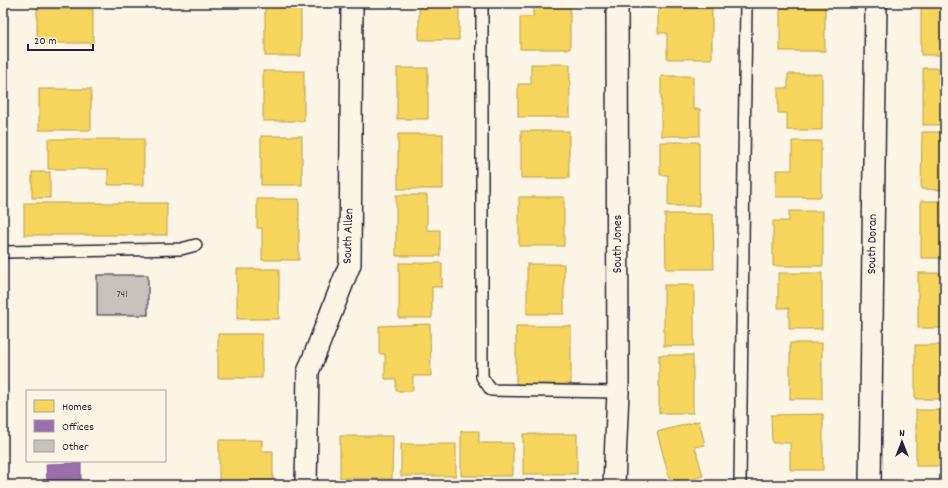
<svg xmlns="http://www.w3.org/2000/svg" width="948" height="488" font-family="Dekko,sans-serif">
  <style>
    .homes { fill: #f6d55c; stroke: #b69f52 }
    .offices { fill: #9970ab; stroke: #755989 }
    .building { fill: #c6c1bb; stroke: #22223b }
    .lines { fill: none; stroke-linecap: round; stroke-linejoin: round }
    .lane-casing { stroke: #22223b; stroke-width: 14 }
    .street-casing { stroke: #22223b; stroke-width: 24 }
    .lane { stroke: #fcf5e5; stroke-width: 11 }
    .street { stroke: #fcf5e5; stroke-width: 21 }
    .labels { text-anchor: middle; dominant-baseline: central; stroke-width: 4; stroke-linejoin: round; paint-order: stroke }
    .number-label { font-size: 11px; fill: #4b4a5b }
    .street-label { font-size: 13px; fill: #22223b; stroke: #fcf5e5 }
  </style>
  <rect width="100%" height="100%" fill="#fcf5e5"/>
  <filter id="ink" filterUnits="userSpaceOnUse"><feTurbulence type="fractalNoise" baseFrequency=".025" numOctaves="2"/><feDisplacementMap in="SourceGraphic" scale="8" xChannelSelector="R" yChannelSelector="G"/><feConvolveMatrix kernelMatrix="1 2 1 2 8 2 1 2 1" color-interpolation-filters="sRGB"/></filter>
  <g filter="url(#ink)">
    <!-- homes -->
    <g class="homes">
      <rect x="419" y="3" width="40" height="37"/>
      <polygon points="533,3 570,3 570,49 520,49 520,17 533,17"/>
      <rect x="780" y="3" width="45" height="48"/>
      <rect x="921" y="3" width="24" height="52"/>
      <rect x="265" y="6" width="36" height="50"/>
      <polygon points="658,8 712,8 712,59 667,59 667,33 658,33"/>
      <rect x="37" y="9" width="56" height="34"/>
      <polygon points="531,64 570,64 570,117 518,117 518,84 531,84"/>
      <rect x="397" y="68" width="31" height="51"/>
      <rect x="923" y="68" width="22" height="57"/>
      <rect x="263" y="71" width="41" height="50"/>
      <polygon points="788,74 822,74 822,130 787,130 787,113 778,113 778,88 788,88"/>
      <polygon points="661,76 693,76 693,109 700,109 700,136 661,136"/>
      <rect x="39" y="89" width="52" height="41"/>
      <rect x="521" y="131" width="48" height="47"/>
      <polygon points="922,132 945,132 945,190 921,189"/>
      <rect x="398" y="134" width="45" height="55"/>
      <rect x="261" y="136" width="41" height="49"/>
      <polygon points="48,139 144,139 144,185 108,185 108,169 48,169"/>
      <polygon points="792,141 821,141 821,197 776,197 776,170 792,170"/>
      <polygon points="660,142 699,142 699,206 668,206 668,175 660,175"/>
      <rect x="32" y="172" width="18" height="26"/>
      <polygon points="396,195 427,195 427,230 440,230 440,256 396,256"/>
      <rect x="519" y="197" width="45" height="49"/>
      <polygon points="257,199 299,199 299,260 262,260 262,228 257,228"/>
      <rect x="921" y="201" width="24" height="57"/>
      <rect x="24" y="203" width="143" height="32"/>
      <polygon points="789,211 823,211 823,266 773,266 773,221 789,221"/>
      <polygon points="665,214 713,214 714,269 666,269"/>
      <polygon points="399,263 442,263 442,287 432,287 432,318 399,318"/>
      <rect x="527" y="264" width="37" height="50"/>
      <rect x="237" y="269" width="42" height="50"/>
      <polygon points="778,273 822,273 822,329 789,329 789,308 778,308"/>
      <rect x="918" y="273" width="27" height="55"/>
      <rect x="664" y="285" width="30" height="61"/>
      <polygon points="430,324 431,376 413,376 413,391 396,391 396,379 385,379 385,354 379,354 379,326"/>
      <rect x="516" y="326" width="55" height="58"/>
      <rect x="218" y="334" width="44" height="44"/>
      <rect x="790" y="343" width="32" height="56"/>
      <rect x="915" y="345" width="30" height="54"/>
      <rect x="659" y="355" width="34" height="58"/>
      <rect x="916" y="410" width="29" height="56"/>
      <polygon points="823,414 823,470 790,470 790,443 772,443 771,415"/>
      <polygon points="699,421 705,445 695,447 703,476 671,485 657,432"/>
      <polygon points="461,431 479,431 479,443 513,443 513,476 461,476"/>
      <rect x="523" y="434" width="54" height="40"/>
      <polygon points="340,436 393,436 392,479 340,478"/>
      <polygon points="219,440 262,440 262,451 273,451 273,481 219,481"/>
      <rect x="401" y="444" width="55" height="32"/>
    </g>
    <!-- offices -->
    <polygon class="offices" points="81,463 81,485 44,485 44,480 47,480 46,464"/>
    <!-- building -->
    <rect class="building" x="97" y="275" width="51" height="40"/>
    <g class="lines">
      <!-- lane casing -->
      <g class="lane-casing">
        <g id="lane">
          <polyline points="482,3 482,377 491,390 618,392"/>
          <polyline points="3,252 181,249 196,245"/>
          <polyline points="740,485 746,3"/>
        </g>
      </g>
      <!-- street casing -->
      <g class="street-casing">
        <g id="street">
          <polyline points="306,485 308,372 350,264 352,3"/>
          <polyline points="614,485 618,392 617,3"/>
          <polyline points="870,485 876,3"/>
        </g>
      </g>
      <!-- lane -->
      <use href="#lane" class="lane"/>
      <!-- street -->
      <use href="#street" class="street"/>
    </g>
  </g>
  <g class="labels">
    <!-- number labels -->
    <g class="number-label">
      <text x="122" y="295">741</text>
    </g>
    <!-- street labels -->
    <g class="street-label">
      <text transform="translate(349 236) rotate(-88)">South Allen</text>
      <text transform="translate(618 244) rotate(-90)">South Jones</text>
      <text transform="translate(873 244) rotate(-89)">South Doran</text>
    </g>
  </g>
  <!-- margin -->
  <rect width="948" height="488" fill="none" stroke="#fcf5e5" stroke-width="16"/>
  <rect x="8" y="8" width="932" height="472" fill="none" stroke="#22223b" stroke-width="1.5" filter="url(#ink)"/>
  <!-- legend -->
  <rect x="26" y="390" width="140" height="72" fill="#fcf5e5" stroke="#a5a1a1"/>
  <rect x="34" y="400" width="20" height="12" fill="#f6d55c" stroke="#a5a1a1"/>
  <text x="62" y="410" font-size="12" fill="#22223b">Homes</text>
  <rect x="34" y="420" width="20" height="12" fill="#9970ab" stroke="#a5a1a1"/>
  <text x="62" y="430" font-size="12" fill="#22223b">Offices</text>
  <rect x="34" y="440" width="20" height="12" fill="#c6c1bb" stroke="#a5a1a1"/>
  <text x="62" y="450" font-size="12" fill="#22223b">Other</text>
  <!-- north arrow -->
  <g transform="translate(902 442)" stroke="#fcf5e5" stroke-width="3" paint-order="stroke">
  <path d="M0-3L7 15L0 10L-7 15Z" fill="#22223b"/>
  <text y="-6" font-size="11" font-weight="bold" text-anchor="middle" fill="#22223b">N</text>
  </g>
  <!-- scale -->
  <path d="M28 44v6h65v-6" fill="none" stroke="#22223b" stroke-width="2"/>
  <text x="34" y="44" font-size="12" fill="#22223b" stroke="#fcf5e5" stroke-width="3" paint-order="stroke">20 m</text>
</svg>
